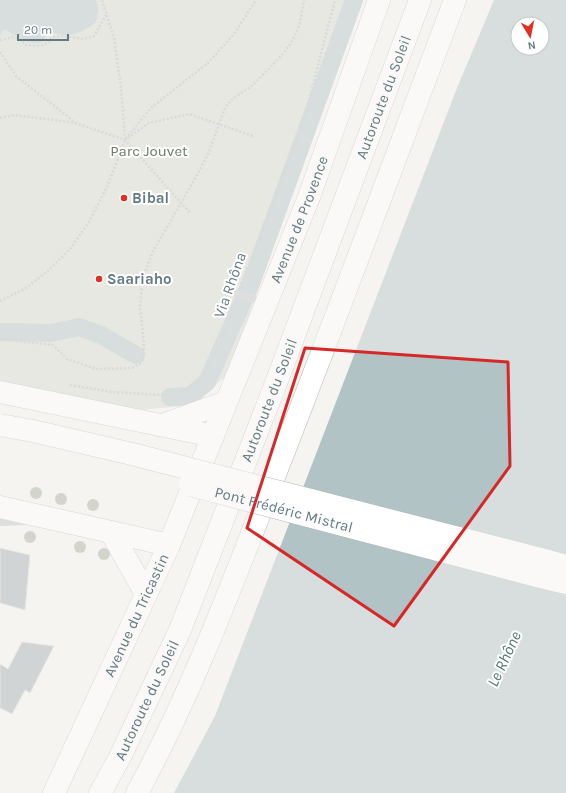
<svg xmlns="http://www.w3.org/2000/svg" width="566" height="793" font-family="Karla,sans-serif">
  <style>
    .green { fill: #d5dad0 }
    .water { fill: #b2c3c5; fill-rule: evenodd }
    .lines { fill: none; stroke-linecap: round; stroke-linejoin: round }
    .canal { stroke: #b2c3c5; stroke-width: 18 }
    .building { fill: #a2aeb1; stroke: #d6d6d4 }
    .primary-casing { stroke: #afb6b8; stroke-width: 23 }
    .motorway-casing { stroke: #b1b6b8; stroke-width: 23 }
    .path { stroke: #b6babc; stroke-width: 2.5; stroke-dasharray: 2 2; stroke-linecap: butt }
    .service { stroke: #bec3c5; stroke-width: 8 }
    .primary { stroke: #fff; stroke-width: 22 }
    .motorway { stroke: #fff; stroke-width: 22 }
    .primary-bridge-casing { stroke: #afb6b8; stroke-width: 23; stroke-linecap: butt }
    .primary-bridge { stroke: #fff; stroke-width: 22 }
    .tree { fill: #a9b0a3 }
    .marked { fill: none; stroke: #d62828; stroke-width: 3; stroke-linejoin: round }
    .poi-dot { fill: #e22f24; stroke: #fff; stroke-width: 1.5 }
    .labels { text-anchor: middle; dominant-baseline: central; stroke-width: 4; stroke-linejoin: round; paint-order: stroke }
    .street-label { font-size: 15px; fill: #647a82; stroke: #fff }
    .park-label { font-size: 15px; fill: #6b7963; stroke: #fff }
    .poi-label { font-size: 15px; font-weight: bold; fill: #647a82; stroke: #fff; text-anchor: start }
    .water-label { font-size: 16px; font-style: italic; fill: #5a7678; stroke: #fff }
  </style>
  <rect width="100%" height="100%" fill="#f5f4f1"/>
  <!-- green -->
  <polygon class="green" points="0,0 356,0 343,54 228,374 193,405 140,410 0,384"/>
  <!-- water -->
  <g class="water">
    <path d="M 0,0 L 96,0 C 98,4 99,13 97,19 C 95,26 77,34 70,35 C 63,36 55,33 48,32 C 46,34 45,39 43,41 C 33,49 14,34 4,29 L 0,36 Z"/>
    <path d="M 494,0 L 566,0 L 566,793 L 174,793 L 215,716 L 457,88 ZM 518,24 L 542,24 L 542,48 L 518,48 Z"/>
  </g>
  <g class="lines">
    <!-- canal -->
    <g class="canal">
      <polyline points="3,332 51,333 79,327 101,335 136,355"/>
      <polyline points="170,397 190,396 207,382 251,283 354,0"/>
    </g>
  </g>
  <!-- building -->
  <g class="building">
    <polygon points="0,548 30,555 25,610 0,603"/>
    <polygon points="22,642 54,646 30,693 25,690 12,714 0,708 0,664 8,669"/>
  </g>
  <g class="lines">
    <!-- primary casing -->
    <g class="primary-casing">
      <g id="primary">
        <polyline points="0,392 213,436"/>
        <polyline points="162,425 226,402"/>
        <polyline points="0,507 169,545"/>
        <polyline points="111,532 146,594"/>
        <polyline points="548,561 566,566"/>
        <polyline points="541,577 566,583"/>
        <path id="s1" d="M 54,793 L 169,545 L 309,197 L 379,0"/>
      </g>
    </g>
    <!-- motorway casing -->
    <g class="motorway-casing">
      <g id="motorway">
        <path id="s2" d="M 100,793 L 120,757 L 180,630 L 278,378 L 420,0"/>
        <path d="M 137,793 C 191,694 231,587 272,482 C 335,322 394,161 455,0"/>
      </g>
    </g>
    <!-- path -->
    <g class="path">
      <polyline points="102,0 114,38 121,87 125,140"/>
      <polyline points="0,40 13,37 19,39 26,45 40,46 48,43 52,37 64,36 83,39 94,36 106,15"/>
      <polyline points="0,52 16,76 76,123 125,140 191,214"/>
      <polyline points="0,118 14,115 76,123"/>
      <polyline points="128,138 149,123 189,114 253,136"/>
      <polyline points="241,284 279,189 304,119 335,0"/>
      <polyline points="0,301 26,288 49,270 70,249 89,222 107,187 125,140 151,108 209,62 234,34 256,0"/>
      <polyline points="0,339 53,345 67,359 96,369 132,368 142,363 144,344 140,306 143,277 153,251 196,177 209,152 225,108 231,100 253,85 284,53 293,40 300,23 304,0"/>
      <polyline points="70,385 112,392 161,395 178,394 200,381 220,345 233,306"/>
    </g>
    <!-- service -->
    <g class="service">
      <polyline points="237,294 266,303"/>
      <polyline points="0,522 27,521"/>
    </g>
    <!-- primary -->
    <use href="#primary" class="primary"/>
    <!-- motorway -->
    <use href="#motorway" class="motorway"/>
    <!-- primary-bridge casing -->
    <g class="primary-bridge-casing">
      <g id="primary-bridge">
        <polyline points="0,425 33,431 132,454 548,561"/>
        <path id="s3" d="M 190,485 L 541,577"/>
      </g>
    </g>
    <!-- primary-bridge -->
    <use href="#primary-bridge" class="primary-bridge"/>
  </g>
  <!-- trees -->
  <g class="tree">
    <circle cx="36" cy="493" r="6"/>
    <circle cx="61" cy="499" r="6"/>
    <circle cx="93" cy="505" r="6"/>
    <circle cx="30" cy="537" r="6"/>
    <circle cx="80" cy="547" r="6"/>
    <circle cx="104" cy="554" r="6"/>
  </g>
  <!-- marked area -->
  <path d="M0 0H566V793H0ZM 305,348 L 508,362 L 510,466 L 394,626 L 247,528 Z" fill="#f5f4f1" fill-opacity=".55" fill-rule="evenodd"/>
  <path class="marked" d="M 305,348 L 508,362 L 510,466 L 394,626 L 247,528 Z"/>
  <!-- markers -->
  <g class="poi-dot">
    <circle cx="124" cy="198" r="4"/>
    <circle cx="99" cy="279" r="4"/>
  </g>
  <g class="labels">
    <!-- street labels -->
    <g class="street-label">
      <text stroke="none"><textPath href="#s2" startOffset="752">Autoroute du Soleil</textPath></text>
      <text stroke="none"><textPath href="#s1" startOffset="624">Avenue de Provence</textPath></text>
      <text transform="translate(230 285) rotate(-70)">Via Rhôna</text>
      <text stroke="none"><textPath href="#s2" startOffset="428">Autoroute du Soleil</textPath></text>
      <text stroke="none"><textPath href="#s3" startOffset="97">Pont Frédéric Mistral</textPath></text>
      <text stroke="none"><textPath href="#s1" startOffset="196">Avenue du Tricastin</textPath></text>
      <text stroke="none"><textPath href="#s2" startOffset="104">Autoroute du Soleil</textPath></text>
    </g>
    <!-- park labels -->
    <g class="park-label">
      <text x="149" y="151">Parc Jouvet</text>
    </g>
    <!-- poi labels -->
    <g class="poi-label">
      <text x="132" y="198">Bibal</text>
      <text x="107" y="279">Saariaho</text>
    </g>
    <!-- water labels -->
    <g class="water-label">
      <text transform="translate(504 659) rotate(-65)">Le Rhône</text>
    </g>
  </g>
  <!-- north arrow -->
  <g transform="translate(530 36) rotate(170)"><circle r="19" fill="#ffffff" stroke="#c1cacd"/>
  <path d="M0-3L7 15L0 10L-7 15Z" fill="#e22f24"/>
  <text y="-6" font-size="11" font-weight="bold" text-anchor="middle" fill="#647a82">N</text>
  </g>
  <!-- scale -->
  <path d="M18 34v6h50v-6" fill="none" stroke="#647a82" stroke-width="2"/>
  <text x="24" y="34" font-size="12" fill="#647a82" stroke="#ffffff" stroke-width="3" paint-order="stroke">20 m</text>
</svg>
